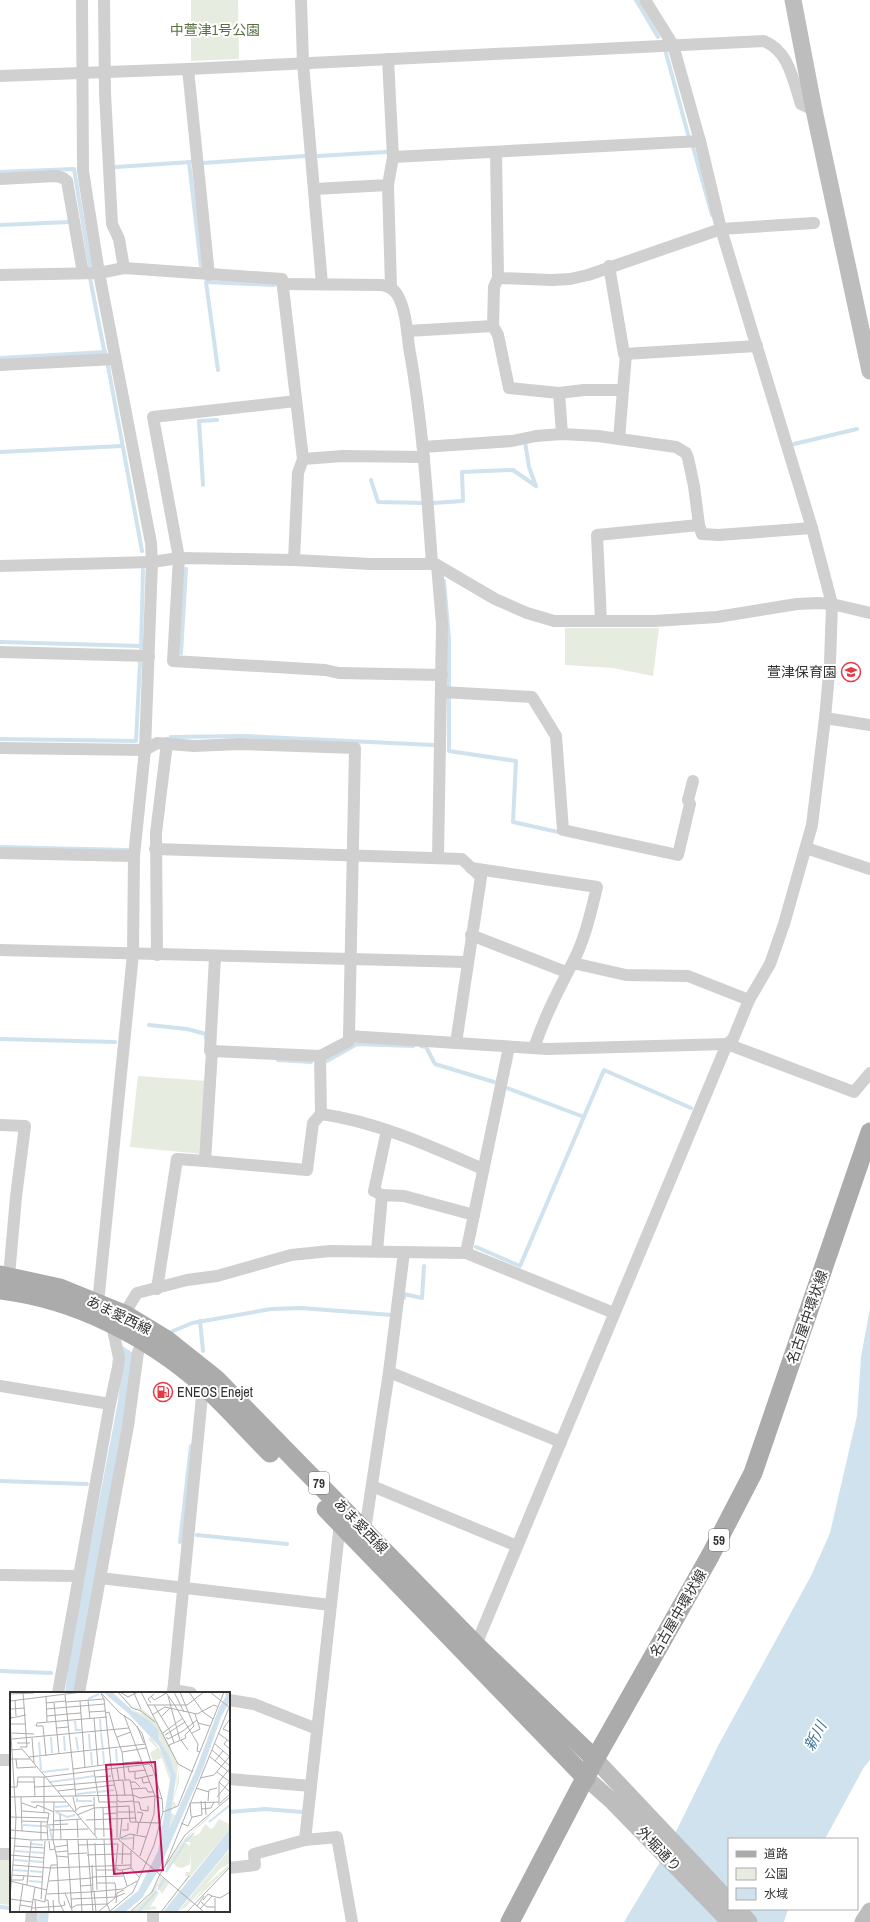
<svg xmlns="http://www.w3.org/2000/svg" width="870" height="1922" font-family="'Archivo Narrow','Noto Sans JP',sans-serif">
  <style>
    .green { fill: #e6ecdf }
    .water { fill: #cfe2ee }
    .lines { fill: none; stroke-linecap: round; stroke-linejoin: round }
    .stream { stroke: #cfe2ee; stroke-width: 4 }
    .street { stroke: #d0d0d0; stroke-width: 12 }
    .secondary { stroke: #bdbdbd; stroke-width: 17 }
    .primary { stroke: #ababab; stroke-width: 19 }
    .labels { text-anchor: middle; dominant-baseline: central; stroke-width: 4; stroke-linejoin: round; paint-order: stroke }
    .shield { fill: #fff; stroke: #707070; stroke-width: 1 }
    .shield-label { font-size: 13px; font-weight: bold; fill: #333 }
    .park-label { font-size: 14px; fill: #56703f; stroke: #fff }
    .poi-label { font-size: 14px; fill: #333; stroke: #fff; text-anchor: end }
    .street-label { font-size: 14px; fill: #333; stroke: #fff }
    .water-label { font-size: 15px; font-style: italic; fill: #3f7597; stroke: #fff }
    .inset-river { fill: none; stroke: #cfe2ee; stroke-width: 2 }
    .inset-road { fill: none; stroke: #adadad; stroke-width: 1 }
    .view { fill: #c2185b; fill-opacity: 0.15; stroke: #c2185b; stroke-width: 2 }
    .inset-edge { fill: none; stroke: #333; stroke-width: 2 }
  </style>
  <rect width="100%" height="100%" fill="#fff"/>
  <!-- green -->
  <g class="green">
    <polygon points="191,0 238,0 239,59 191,61"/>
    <polygon points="565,628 659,628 653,676 613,668 565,665"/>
    <polygon points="138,1076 207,1081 202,1154 130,1147"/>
    <polygon points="0,1860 11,1860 11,1905 0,1904"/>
  </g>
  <!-- water -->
  <g class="water">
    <polygon points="870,1308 870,1760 864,1767 825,1839 729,1839 729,1909 788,1909 784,1922 624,1922 666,1852 719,1744 811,1576 830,1533 857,1416 861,1357"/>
    <polygon points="121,1345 133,1353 132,1370 76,1693 65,1693 69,1659 118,1401 121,1377"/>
    <polygon points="39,1911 49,1911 48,1922 37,1922"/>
  </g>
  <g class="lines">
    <!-- stream -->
    <g class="stream">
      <polyline points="636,0 658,37"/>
      <polyline points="666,53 689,138"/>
      <polyline points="693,147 712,215"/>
      <polyline points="318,156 386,152"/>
      <polyline points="189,162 201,266"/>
      <polyline points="203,163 305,156"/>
      <polyline points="116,167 191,162"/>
      <polyline points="0,172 74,169 90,266"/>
      <polyline points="0,225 69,222"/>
      <polyline points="90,278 105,355"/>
      <polyline points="0,358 105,352"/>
      <polyline points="108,366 142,551"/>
      <polyline points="218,370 206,282 274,285"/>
      <polyline points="794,444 857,429"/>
      <polyline points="0,452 122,446"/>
      <polyline points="371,480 378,502 424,503 424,506"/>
      <polyline points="203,485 199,421 217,420"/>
      <polyline points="433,503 463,501 462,472 513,470 536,486 529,467 525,442"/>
      <polyline points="444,581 449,639 449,687"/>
      <polyline points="0,642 141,646"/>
      <polyline points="141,648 143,570"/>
      <polyline points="181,653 186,569"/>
      <polyline points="449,699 449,751 516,761 513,822 558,832"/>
      <polyline points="171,737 245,736 433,745"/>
      <polyline points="0,739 136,741 140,663"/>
      <polyline points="0,847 127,850"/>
      <polyline points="149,1025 187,1029 206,1034 206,1038"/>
      <polyline points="0,1039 115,1042"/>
      <polyline points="421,1046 426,1047 435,1064 494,1082"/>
      <polyline points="278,1060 311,1062"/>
      <polyline points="327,1061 357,1044 413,1046"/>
      <polyline points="507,1088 584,1117"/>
      <polyline points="476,1247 520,1266 604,1070 691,1108"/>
      <polyline points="404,1298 404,1294 422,1298 424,1266"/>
      <polyline points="200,1321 203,1351"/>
      <polyline points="173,1331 192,1323 271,1309 301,1308 392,1315"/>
      <polyline points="0,1481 87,1484"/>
      <polyline points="197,1535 287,1544"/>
      <polyline points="180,1542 191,1446"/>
      <polyline points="0,1671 51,1673"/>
      <polyline points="229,1812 265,1809 302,1812"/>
      <polyline points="0,1907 11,1908"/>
    </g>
    <!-- street -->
    <g class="street">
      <polyline points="82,0 83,171 99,273 151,543 152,562 145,750 134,856 133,954 98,1303"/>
      <polyline points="104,0 105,93 112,224 119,239 124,268"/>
      <polyline points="301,0 303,63 322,284"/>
      <polyline points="388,59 393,157 700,141"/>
      <polyline points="188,69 209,275"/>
      <path d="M 0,76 L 188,69 L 764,41 C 789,51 793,80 801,104 L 814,110"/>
      <polyline points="496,152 498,278 552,280 570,279 588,275 721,229 814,223"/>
      <polyline points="0,179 56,176 63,178 67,181 83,273"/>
      <polyline points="388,185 391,287"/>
      <polyline points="314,189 388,185 393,157"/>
      <polyline points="609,266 624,354 757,346"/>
      <polyline points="0,275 99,273 124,268 282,279 303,459 298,473 294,560"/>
      <path d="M 282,284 L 382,285 C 390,287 394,289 398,296 C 406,311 407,331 409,347 C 422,419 427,491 432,564"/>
      <polyline points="493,326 494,287 498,278"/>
      <polyline points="407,331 493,326 498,335 509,388 559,393 562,434"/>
      <polyline points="0,365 115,359"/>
      <polyline points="559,393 584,390 622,390"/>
      <polyline points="296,401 153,417 179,558 173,661 325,670 339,673 442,675"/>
      <polyline points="619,439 626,354"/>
      <polyline points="423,447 512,441 536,436 562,434 598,436 676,447 686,453 688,458 694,486 699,525 702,534 719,535 812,528"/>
      <polyline points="303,459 343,456 424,457"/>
      <polyline points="437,565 442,624 438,858"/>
      <polyline points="0,566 152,562 179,558 294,560 371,564 432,564 437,565 495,599 527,613 554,621 654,621 717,617 797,604 818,603 832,604 870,613"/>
      <polyline points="601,621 597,535 699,525"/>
      <polyline points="0,652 149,656"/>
      <polyline points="442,692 532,697 556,736 563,830 678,855 690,804 688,800 693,781"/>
      <polyline points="825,718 870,725"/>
      <polyline points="0,748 145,750 157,743 194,746 239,744 355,748 349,1036 547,1049 727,1044 854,1092 870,1073"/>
      <polyline points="806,848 870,869"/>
      <polyline points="155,849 462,859 481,877 456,1043"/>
      <polyline points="0,853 134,856"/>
      <path d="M 471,868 L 597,887 C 591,912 585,939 573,962 C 558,991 544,1018 534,1048"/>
      <polyline points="471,935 566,972"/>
      <polyline points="0,950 467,962"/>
      <polyline points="157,955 156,833 167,743"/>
      <polyline points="573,963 626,975 688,976 749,1000"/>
      <polyline points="212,1051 320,1056 349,1041 349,1036"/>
      <path d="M 321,1114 C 378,1122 430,1146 483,1169"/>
      <polyline points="0,1125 25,1126 16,1197 9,1276"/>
      <polyline points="205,1161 307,1170 313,1123 321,1114 320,1056"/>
      <polyline points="382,1195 404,1196 474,1215"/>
      <polyline points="377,1251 382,1195 374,1191 387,1130"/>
      <polyline points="466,1253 509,1047"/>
      <polyline points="157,1289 177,1159 205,1161 212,1051 210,1051 215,957"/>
      <polyline points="124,1314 137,1293 187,1280 217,1276 291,1255 330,1251 466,1253 614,1313"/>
      <polyline points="389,1372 561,1442"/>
      <polyline points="0,1386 110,1404 58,1693"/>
      <polyline points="110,1404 118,1367 119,1358 112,1325"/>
      <polyline points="372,1486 517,1546"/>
      <polyline points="365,1530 389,1372 404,1252"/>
      <polyline points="0,1575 79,1576"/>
      <polyline points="100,1578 331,1605"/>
      <polyline points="476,1645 727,1044 733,1039 749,1000 770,964 784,924 812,825 825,718 830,663 832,604 812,528 721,229 700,141 673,45 645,0"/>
      <polyline points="173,1690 191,1693"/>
      <polyline points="79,1693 128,1426 138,1352 145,1342"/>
      <polyline points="173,1693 203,1386"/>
      <polyline points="229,1700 254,1704 317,1729"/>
      <polyline points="0,1760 11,1760"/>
      <polyline points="229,1779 311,1786"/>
      <polyline points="305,1840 340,1523"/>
      <polyline points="0,1854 11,1854"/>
      <polyline points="229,1868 255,1865 254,1854 305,1840 337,1837 352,1922"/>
      <polyline points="153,1911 153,1922"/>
      <polyline points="31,1922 32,1911"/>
    </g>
    <!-- secondary -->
    <g class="secondary">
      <polyline points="793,0 814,110 870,371"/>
      <polyline points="595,1759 729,1901"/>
      <polyline points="586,1778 613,1802 730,1922"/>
      <polyline points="737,1909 749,1922"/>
      <polyline points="863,1922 870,1911"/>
    </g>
    <!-- primary -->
    <g class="primary">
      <polyline points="0,1275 60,1288 124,1314 167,1340 216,1379 476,1645 595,1759"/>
      <path d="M 0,1290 C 75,1299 148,1336 204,1386 C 227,1407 248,1431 270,1453"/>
      <polyline points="326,1509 586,1778"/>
      <polyline points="510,1922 595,1759 710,1556 753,1473 870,1132"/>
    </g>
  </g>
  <!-- icons -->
  <defs>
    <g id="school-ring" transform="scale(1)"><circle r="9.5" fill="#fff" stroke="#e63946" stroke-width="1.5"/><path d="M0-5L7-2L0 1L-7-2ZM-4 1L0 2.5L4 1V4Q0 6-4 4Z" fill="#e63946"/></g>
    <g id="fuel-ring" transform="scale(1)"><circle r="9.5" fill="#fff" stroke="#e63946" stroke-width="1.5"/><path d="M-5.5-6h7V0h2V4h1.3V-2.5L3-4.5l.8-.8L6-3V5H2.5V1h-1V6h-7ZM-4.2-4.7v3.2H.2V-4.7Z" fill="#e63946"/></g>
  </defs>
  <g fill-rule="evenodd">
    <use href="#school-ring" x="851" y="672"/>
    <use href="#fuel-ring" x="163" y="1392"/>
  </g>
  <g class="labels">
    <!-- shield labels -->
    <g class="shield">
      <rect x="309" y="1472" width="20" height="22" rx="3"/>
      <rect x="709" y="1529" width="20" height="22" rx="3"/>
    </g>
    <g class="shield-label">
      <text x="319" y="1483">79</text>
      <text x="719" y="1540">59</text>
    </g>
    <!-- park labels -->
    <g class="park-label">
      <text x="215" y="30">中萱津1号公園</text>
    </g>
    <!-- poi labels -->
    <g class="poi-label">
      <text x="837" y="672">萱津保育園</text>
      <text x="177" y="1392" text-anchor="start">ENEOS Enejet</text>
    </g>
    <!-- street labels -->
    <g class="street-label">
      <text transform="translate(119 1315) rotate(26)">あま愛西線</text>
      <text transform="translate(807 1317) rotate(-71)">名古屋中環状線</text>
      <text transform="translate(361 1526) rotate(46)">あま愛西線</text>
      <text transform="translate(678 1613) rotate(-60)">名古屋中環状線</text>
      <text transform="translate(659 1849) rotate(46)">外堀通り</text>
    </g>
    <!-- water labels -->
    <g class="water-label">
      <text transform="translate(815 1736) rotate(-62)">新川</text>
    </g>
  </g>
  <!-- overview -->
  <g transform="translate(10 1692)">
    <rect width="220" height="220" fill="#fff"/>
    <path d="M 114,4 L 122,15 L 132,17 L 143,26 L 153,40 L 168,73 L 165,103 L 169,77 L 169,90 L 163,110 L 165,110 L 166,114 L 163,116 L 163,110 L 161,121 L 165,123 L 159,137 L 160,123 L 166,94 L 165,80 L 160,65 L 150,48 L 145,34 L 123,19 L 132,21 L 130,18 L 121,15 ZM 141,45 L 158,69 L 162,86 L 159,104 L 160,89 L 152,66 L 143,69 L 140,61 L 147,56 L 138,47 ZM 201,122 L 202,122 L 196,129 L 181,141 L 156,179 L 158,169 L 176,145 ZM 209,127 L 219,132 L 213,142 L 220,131 L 220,137 L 173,193 L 178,184 L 175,184 L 176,180 L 180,180 L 181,174 L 180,158 L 180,172 L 172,176 L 167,175 L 163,170 L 176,151 L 180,154 L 180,150 L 176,150 L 180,145 L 189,142 L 195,132 L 201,137 L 203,136 ZM 220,157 L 220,171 L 210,177 L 177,214 L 168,220 ZM 220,172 L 220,174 L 182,211 L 195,194 ZM 150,184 L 159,191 L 152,202 L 147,194 L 146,199 L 149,201 L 140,215 L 145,214 L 147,217 L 121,220 L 138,205 L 148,190 L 148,193 Z" fill="#e6ecdf"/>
    <path d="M 93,0 L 102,0 L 123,19 L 140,29 L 148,38 L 149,47 L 160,65 L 166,84 L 159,137 L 185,80 L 209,16 L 216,4 L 215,1 L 220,0 L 220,9 L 211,25 L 192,79 L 149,177 L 132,206 L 115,220 L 102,220 L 128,199 L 148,159 L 161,83 L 149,54 L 118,21 ZM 220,137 L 220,156 L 215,162 L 167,220 L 153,220 Z" fill="#cfe2ee"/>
    <path class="inset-river" d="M 78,7 L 89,2M 90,27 L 91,40M 65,29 L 66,38 L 71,38M 91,41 L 93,58M 79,42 L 80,57M 54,44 L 55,59M 41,45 L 42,61M 66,45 L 68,58M 29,50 L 30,63M 106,57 L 107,70M 93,59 L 94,72M 81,60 L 82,73M 30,65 L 31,78M 32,80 L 59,77M 65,87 L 84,84M 40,90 L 63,87M 88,100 L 104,98M 67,102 L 86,100M 67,106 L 67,109 L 82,109M 45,115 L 59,114M 46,120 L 57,125 L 65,123M 199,130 L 220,113M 13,133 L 30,134M 39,134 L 42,147M 111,147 L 123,146M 175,150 L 184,141M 21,152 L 33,153M 5,159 L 19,160M 21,160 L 34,161M 4,168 L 18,169M 20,169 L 33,170M 3,178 L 18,179M 20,179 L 32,180M 156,180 L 175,151M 19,189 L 32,190M 148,198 L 154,187M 128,220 L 147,199"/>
    <path class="inset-road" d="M 90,0 L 110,21 L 122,29 L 132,41 L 152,107 L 153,120M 108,0 L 122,16 L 131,19 L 145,30M 110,0 L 118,5 L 128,0M 131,0 L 168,72 L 183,80M 152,0 L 157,2 L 164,12 L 188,52 L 187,59 L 190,60M 164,0 L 174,20M 179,0 L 193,20M 200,0 L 220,16M 124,1 L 131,17M 0,2 L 24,1M 91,2 L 94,7 L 102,82 L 107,103 L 107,146M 55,3 L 66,105M 141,4 L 144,8 L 155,2M 158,4 L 170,48M 36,5 L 37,30M 5,8 L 6,24M 78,8 L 80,27M 0,9 L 72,0M 70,9 L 75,76M 56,10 L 94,7M 36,11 L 56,9M 44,11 L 49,62M 141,11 L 138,7 L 144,2M 137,13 L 177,13 L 194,0M 144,13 L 160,39 L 164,51M 0,14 L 1,27M 0,17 L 15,16M 36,17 L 95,12M 79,20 L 96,19M 193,20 L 203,27M 96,21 L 99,20 L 104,38M 58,22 L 71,21M 114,23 L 145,104 L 144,122 L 130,164M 142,23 L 155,15 L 187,22 L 204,13 L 208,15M 37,24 L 58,22M 151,25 L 160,16M 1,26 L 16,23M 84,26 L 88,74M 0,27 L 6,125 L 5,148M 220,27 L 213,37 L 220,40M 188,31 L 200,34M 1,32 L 16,32M 33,34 L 26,34 L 27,31 L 97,25M 33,34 L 36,64M 127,34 L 134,51M 46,36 L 59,35M 104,38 L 112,60 L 115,88M 2,41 L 24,42M 153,41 L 173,26M 182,41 L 190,37 L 185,22M 208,41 L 220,50M 155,43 L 175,30M 107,45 L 121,40M 156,45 L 158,47 L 173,39 L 187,28M 22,46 L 24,71M 2,47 L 119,36M 171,48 L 178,58M 217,48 L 214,52 L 220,57M 7,51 L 20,51M 204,51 L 220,65M 10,55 L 17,55 L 13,0M 160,55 L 159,53 L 176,46 L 175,43 L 184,34 L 170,0M 0,58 L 12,57 L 87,146M 202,58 L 220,74M 112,60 L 136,56M 199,64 L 220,81M 19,65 L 136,52M 0,67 L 6,67 L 7,76 L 26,75M 6,67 L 20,67M 205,69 L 213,59M 113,71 L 132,69M 118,75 L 119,80 L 136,78M 107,76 L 109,88M 63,77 L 101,72M 84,79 L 89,110 L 107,110M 125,80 L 125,87 L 143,83M 207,80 L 220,90M 24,85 L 25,105M 85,85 L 101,84M 132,86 L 133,91 L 140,90M 190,86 L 204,83 L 220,64M 114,88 L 120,88 L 123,103M 8,90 L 25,90M 120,90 L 125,90 L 130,95M 209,90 L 220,100M 43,94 L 113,88 L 115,104M 0,95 L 7,95 L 8,85 L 35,85 L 139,72 L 143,76M 25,95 L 43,94M 186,96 L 199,100M 122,97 L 136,96 L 138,100 L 144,100M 65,98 L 104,93M 48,99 L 65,97M 123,103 L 126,130M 0,105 L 123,103 L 130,106 L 145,104 L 152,107M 11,105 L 12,139M 63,105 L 66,118M 84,105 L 85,143M 207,105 L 220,89M 108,108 L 109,110 L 124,109M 195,109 L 196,123M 198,109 L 199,98 L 207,96M 21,110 L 56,110M 44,110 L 43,148 L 47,166 L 49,210 L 54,220M 124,110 L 129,110 L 131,118 L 138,119 L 138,114M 12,111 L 26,116 L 27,113 L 30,114 L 44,120M 180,111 L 181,124 L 183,125 L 192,123 L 191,109M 180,111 L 209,110M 210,111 L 220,102M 209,113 L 209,90 L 220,76M 93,116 L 94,145M 191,117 L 201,116 L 204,110M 12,119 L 39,121 L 37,133 L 58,132M 45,119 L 64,119M 64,120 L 70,115 L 84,113M 108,120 L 124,120M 127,120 L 133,121 L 130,130M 34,121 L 34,85M 50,122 L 51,147M 93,122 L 107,121M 67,123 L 84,116 L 119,114 L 120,130 L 149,131 L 150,129M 0,125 L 39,126M 67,127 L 68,146M 76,128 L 126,126M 12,129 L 38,130M 43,129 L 71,127M 171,131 L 178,134 L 182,125M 30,134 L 37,134 L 38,148M 85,137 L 102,137 L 102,145M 0,138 L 38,141M 40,138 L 78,137M 112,138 L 118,138 L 118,131M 127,142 L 129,130M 110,145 L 112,126M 0,146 L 21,148 L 108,147 L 194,220M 57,147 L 62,220M 77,147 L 83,220M 94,147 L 97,212 L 100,219M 108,147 L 120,142 L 136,145M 31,148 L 31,130M 68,148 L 72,220M 39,149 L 40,158 L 45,157M 85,151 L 87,198M 68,153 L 108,152 L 105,183M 5,154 L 35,156M 45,155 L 58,153M 123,158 L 124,142M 121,159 L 121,176 L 129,185M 46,160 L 58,159M 58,162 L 77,161M 108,162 L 121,162M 0,163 L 34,166M 77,163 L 107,162M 46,164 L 58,165M 112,172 L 113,151M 3,173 L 40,176 L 121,173M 82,173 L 83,200M 155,174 L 220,13M 107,175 L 107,178 L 112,178 L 121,176M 86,178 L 106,178M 112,178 L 117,194M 2,183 L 33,185M 82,185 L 113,184M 2,188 L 13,188 L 14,184M 0,189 L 37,198M 39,189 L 83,186M 87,191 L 105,191 L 106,198 L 105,206 L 88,220M 17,193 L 21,149M 71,194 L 83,193M 84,199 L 86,220M 80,200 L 113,197 L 127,189M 55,201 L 61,216M 37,202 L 80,200M 202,204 L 210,206 L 220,200M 0,205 L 5,148M 205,206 L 205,220M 0,207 L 22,210M 23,207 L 35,210 L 35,208M 31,207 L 35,149M 61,207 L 106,205 L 115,201M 25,208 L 26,220M 43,208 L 44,220M 191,210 L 197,215 L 205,215M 106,211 L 107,201 L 114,198M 10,213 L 22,215M 187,214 L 194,204M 22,216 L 51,214 L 55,213 L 54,209M 61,216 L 67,213 L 97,212M 190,217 L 202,204 L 198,202 L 193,208M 9,220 L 13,192M 21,220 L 25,195M 39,220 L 38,208 L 35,208 L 41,173 L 47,173M 99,220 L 123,200 L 144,153 L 153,120 L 168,114 L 214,0M 120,220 L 142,200 L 150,182 L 175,143 L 220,105M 151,220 L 179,184M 177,220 L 220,175"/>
    <path class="view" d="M 145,70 L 153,178 L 104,182 L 96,73 Z"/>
    <rect width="220" height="220" class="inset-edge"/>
  </g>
  <!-- legend -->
  <rect x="728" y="1838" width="130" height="72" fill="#ffffff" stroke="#adadad"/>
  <rect x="736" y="1851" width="20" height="6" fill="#ababab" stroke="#adadad"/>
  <text x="764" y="1858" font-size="12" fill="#333333">道路</text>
  <rect x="736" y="1868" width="20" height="12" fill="#e6ecdf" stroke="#adadad"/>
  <text x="764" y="1878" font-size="12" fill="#333333">公園</text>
  <rect x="736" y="1888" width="20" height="12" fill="#cfe2ee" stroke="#adadad"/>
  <text x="764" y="1898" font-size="12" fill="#333333">水域</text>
</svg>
